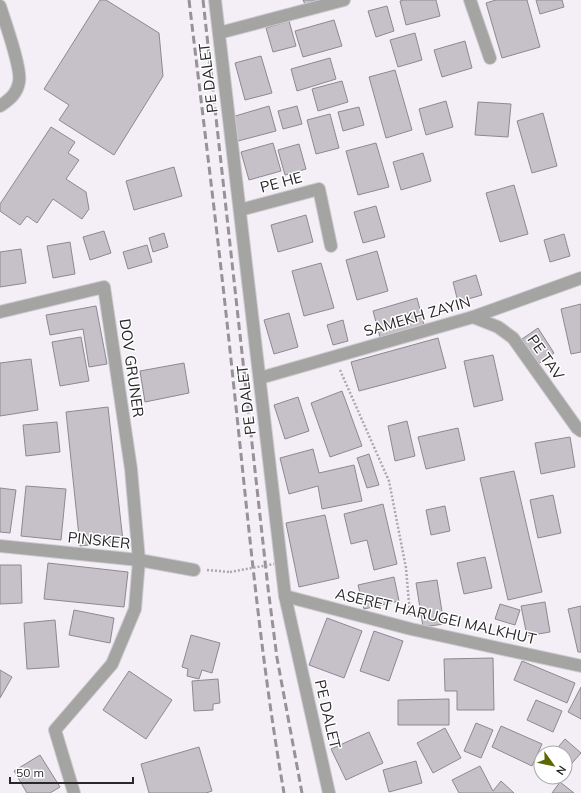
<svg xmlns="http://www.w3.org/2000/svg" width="581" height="793" font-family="Mulish,sans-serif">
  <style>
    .building { fill: #c6c1c8; stroke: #8d8990 }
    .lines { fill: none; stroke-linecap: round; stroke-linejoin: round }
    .street-casing { stroke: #cfcbd1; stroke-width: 14 }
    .path { stroke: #aba8ad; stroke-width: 2.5; stroke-dasharray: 2 2; stroke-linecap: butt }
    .street { stroke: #a4a5a2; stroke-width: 12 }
    .rail { stroke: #969297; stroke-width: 3; stroke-dasharray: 8 4; stroke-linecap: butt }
    .path-bridge { stroke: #aba8ad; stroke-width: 2.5; stroke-dasharray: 2 2; stroke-linecap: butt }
    .labels { text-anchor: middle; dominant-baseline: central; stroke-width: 3; stroke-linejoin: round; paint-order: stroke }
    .street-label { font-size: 15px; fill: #282729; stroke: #fff }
  </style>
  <rect width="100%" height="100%" fill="#f4eff6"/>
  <!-- building -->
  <g class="building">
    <polygon points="100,0 106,0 159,33 163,76 114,155 59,120 69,105 44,89"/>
    <polygon points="303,0 319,0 305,4"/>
    <polygon points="404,0 436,0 440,16 406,25 400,1"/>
    <polygon points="496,0 527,0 540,47 502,58 486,3"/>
    <polygon points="536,0 562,0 564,7 540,14"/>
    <polygon points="387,6 394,31 376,37 368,11"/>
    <polygon points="334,20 342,46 303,57 295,31"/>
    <polygon points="289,21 296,46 273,52 266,28"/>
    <polygon points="415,33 422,60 398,67 390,40"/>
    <polygon points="465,41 472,68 442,77 434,50"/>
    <polygon points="261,56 272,93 245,100 235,63"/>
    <polygon points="330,58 336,79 297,91 291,69"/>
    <polygon points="395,70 412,130 386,138 369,77"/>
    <polygon points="342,81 348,102 318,111 312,89"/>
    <polygon points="446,101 453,127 426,135 419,109"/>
    <polygon points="478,102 511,104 508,137 475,135"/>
    <polygon points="269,106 276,131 238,141 232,117"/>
    <polygon points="297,106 302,124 283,129 278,111"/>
    <polygon points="359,107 364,125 343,131 338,112"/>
    <polygon points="543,113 557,166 532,173 517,121"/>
    <polygon points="330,114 339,148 316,154 307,120"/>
    <polygon points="51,127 75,142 68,153 79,160 66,179 86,192 89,209 82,219 53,199 37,223 27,216 20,225 0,211 0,204"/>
    <polygon points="273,143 281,171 249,180 241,152"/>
    <polygon points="376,143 389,187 358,195 346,151"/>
    <polygon points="299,144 306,169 285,175 278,150"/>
    <polygon points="423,153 431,181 401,190 393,162"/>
    <polygon points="174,167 182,196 134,210 126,181"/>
    <polygon points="514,185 528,234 500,242 486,193"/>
    <polygon points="376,206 385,237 363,243 354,212"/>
    <polygon points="306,215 313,242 278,252 271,225"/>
    <polygon points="104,231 111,253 90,260 83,237"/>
    <polygon points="164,233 168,247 153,252 149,238"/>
    <polygon points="564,234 570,256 550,262 544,240"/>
    <polygon points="70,242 75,274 53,278 47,246"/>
    <polygon points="147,245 152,262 128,269 123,252"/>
    <polygon points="21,249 26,283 0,287 0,252"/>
    <polygon points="377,251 388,291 357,300 346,260"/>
    <polygon points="321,263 334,308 304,316 292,271"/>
    <polygon points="476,275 482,295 458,302 453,282"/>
    <polygon points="417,298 424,325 380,337 373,311"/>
    <polygon points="581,304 581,352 571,354 561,309"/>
    <polygon points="96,306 107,364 89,367 83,329 50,335 46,315"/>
    <polygon points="289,313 298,347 274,354 264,320"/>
    <polygon points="343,320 348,341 333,345 327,325"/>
    <polygon points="538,328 554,353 538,364 522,339"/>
    <polygon points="81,337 89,381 60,386 52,342"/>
    <polygon points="438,338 446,368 359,391 351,362"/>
    <polygon points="493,355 503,400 474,407 464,361"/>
    <polygon points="31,359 38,410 0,416 0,363"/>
    <polygon points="184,363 189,393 145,402 140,371"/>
    <polygon points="342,391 362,446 330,457 311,403"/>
    <polygon points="298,397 309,431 285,439 274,405"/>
    <polygon points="108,407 123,541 80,546 66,412"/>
    <polygon points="407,421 415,456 395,461 388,426"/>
    <polygon points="57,422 60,452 26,456 23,425"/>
    <polygon points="458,428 465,460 426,469 418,437"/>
    <polygon points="570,437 575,467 541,474 535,443"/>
    <polygon points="313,449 319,473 354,465 362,501 322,509 318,486 289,494 280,458"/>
    <polygon points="369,454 379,485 367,488 357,458"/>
    <polygon points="514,471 542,592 508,600 480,478"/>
    <polygon points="26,486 66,489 61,540 21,536"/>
    <polygon points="0,488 16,490 10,533 0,532"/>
    <polygon points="553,495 561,533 538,538 530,500"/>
    <polygon points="383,504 397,564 374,570 367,540 351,544 344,514"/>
    <polygon points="445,506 450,531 431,535 426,510"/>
    <polygon points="325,515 339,578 299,587 286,523"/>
    <polygon points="485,557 492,588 464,594 457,563"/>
    <polygon points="48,563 128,572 124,607 44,599"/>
    <polygon points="0,565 21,565 22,603 0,604"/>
    <polygon points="394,577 399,601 364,609 358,585"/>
    <polygon points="437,580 444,624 423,627 416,583"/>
    <polygon points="545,602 550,632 527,636 521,606"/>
    <polygon points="500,604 520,610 515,625 495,619"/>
    <polygon points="581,606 581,652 578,652 568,609"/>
    <polygon points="74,610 114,618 110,643 69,635"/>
    <polygon points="327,618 362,631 344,678 309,665"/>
    <polygon points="55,620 59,667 27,669 24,623"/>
    <polygon points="374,631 403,641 389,681 360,671"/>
    <polygon points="191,635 220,643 212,673 202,670 199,679 187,676 188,669 182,667"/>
    <polygon points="493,658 494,710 457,710 457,691 445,691 444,659"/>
    <polygon points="522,661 575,683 567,703 514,680"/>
    <polygon points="0,670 12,677 0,698"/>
    <polygon points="129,671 172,700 146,739 103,710"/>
    <polygon points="218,679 220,703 213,704 213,710 194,711 192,681"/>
    <polygon points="581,687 581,719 568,712"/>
    <polygon points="449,699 449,725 398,725 398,700"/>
    <polygon points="536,700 562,711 553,732 527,720"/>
    <polygon points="476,723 493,730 481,758 464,751"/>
    <polygon points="501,726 542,744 532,766 492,747"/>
    <polygon points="445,728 461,758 433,773 417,743"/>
    <polygon points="369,732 383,763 346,780 331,749"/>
    <polygon points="565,739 581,753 565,771 565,753 553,753"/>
    <polygon points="199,747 212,791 206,793 149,793 141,764"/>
    <polygon points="40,755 60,787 50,793 27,793 14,771"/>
    <polygon points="416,761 422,783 389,792 383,770"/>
    <polygon points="480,766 493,791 501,781 514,793 459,793 452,780"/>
    <polygon points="560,782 574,793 552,793"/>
  </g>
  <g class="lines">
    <!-- street casing -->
    <g class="street-casing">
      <g id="street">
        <polyline points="215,0 285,596 329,793"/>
        <polyline points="470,0 490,58"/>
        <path d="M 0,6 C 5,22 22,69 19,82 C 17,94 9,100 0,106"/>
        <polyline points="219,33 344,0"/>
        <polyline points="240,210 319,189 331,246"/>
        <polyline points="0,312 104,287 131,469 139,560 135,609 112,664 55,730 74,793"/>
        <polyline points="473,317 498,327 513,338 577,428 581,431"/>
        <polyline points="260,378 473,317 581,278"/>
        <polyline points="0,546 139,560 194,570"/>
        <polyline points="285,596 411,629 581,666"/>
      </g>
    </g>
    <!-- path -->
    <g class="path">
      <polyline points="340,370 389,481 406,568 410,615"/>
      <polyline points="207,570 230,572"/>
    </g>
    <!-- street -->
    <use href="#street" class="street"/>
    <!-- rail -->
    <g class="rail">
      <path d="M 189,0 C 204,126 220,252 233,379 C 248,517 260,656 284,793"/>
      <polyline points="203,0 268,588 277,658 302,793"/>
    </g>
    <!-- path-bridge -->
    <polyline class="path-bridge" points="230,572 274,564"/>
  </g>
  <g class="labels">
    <!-- street labels -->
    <g class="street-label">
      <text transform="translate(208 78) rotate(-97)">PE DALET</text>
      <text transform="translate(281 182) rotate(-15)">PE HE</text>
      <text transform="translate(417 316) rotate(-16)">SAMEKH ZAYIN</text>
      <text transform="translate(546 357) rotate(55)">PE TAV</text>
      <text transform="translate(132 368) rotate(82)">DOV GRUNER</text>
      <text transform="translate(246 400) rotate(-97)">PE DALET</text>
      <text transform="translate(99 540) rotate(6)">PINSKER</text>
      <text transform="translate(436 616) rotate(13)">ASERET HARUGEI MALKHUT</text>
      <text transform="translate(328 714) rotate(77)">PE DALET</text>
    </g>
  </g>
  <!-- north arrow -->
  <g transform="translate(553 765) rotate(123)"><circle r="19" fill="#ffffff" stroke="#a9a9a9"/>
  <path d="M0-3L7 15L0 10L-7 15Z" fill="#606602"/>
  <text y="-6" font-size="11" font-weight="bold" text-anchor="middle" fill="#282729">N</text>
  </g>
  <!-- scale -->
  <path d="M10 777v6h123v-6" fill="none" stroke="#282729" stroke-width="2"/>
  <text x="16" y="777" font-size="12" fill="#282729" stroke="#ffffff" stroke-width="3" paint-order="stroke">50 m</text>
</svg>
